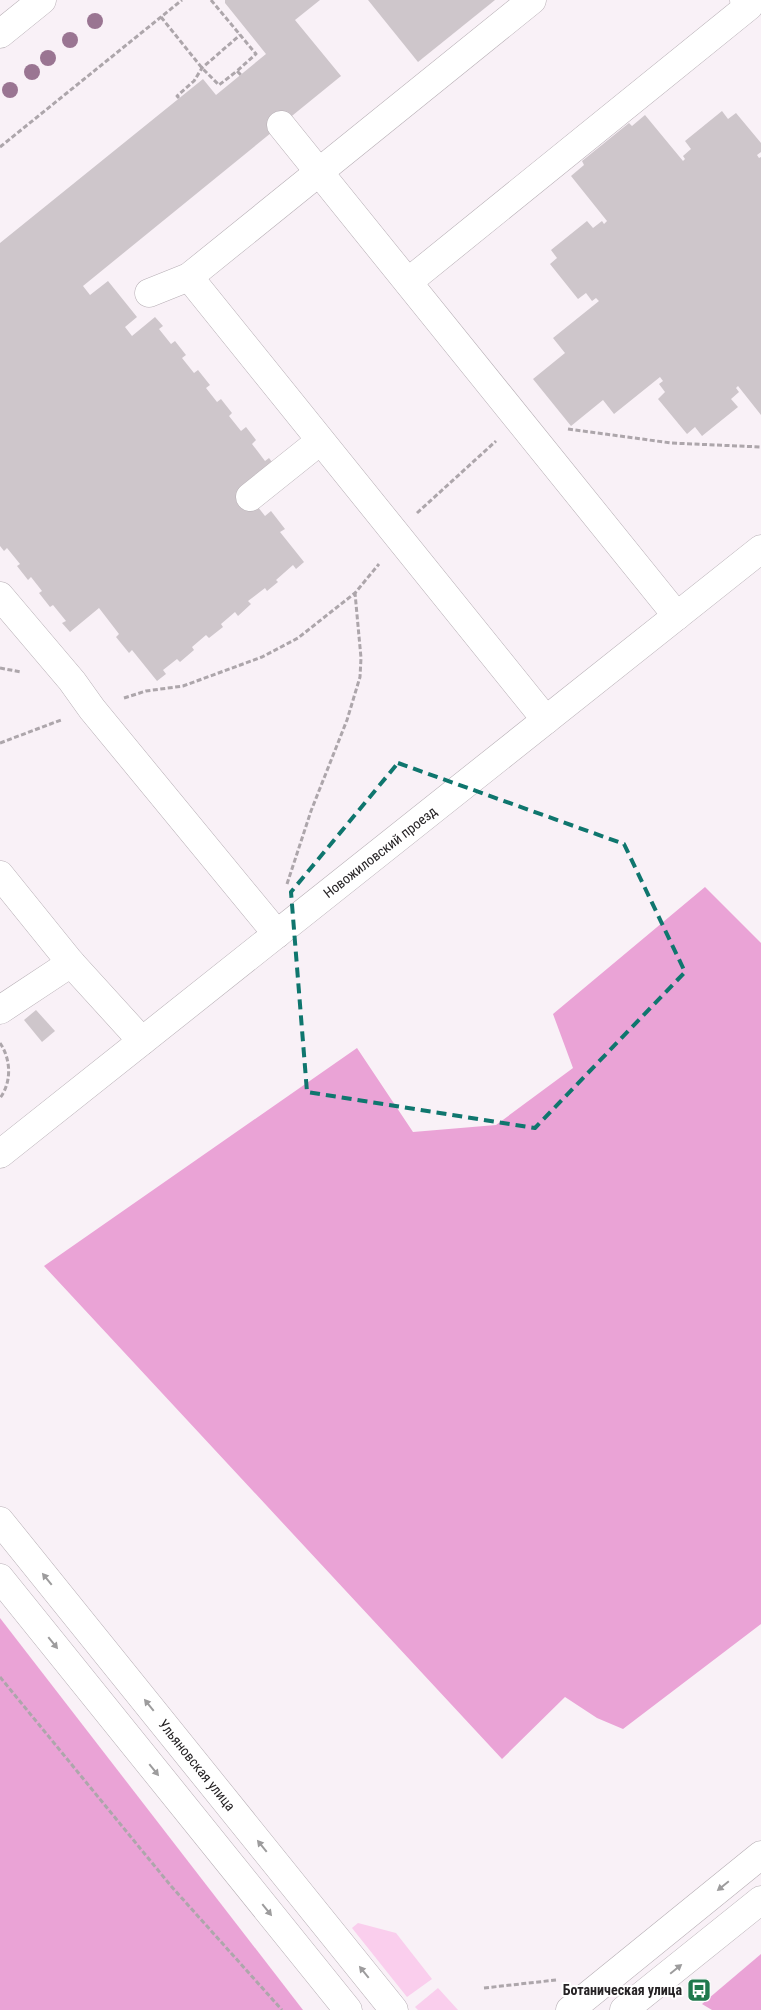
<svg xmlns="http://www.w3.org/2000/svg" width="761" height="2010" font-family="'Roboto Condensed',sans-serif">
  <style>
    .green { fill: #faceed }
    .forest { fill: #eaa3d6 }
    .building { fill: #cec6cb }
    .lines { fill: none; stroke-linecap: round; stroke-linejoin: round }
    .minor-casing { stroke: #b6aeb4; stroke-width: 29 }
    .path { stroke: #ada6ab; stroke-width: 3; stroke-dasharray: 5 2.5; stroke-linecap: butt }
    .minor { stroke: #fff; stroke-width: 28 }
    .tree { fill: #9a7592 }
    .oneway { fill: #9d9c9d }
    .marked { fill: none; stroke: #0f766e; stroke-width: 4; stroke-dasharray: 10 6; stroke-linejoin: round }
    .labels { text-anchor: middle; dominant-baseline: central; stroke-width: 4; stroke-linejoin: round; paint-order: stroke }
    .street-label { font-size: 14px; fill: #262325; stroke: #fff }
    .poi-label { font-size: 14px; font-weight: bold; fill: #262325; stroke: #fff; text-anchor: end }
  </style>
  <rect width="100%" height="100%" fill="#f9f1f7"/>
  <!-- green -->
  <g class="green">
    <polygon points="358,1923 396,1933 432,1979 407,1997 352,1928"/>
    <polygon points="438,1988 458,2010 418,2010 415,2007"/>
  </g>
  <!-- forest -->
  <g class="forest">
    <polygon points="705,887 761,943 761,1624 623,1729 597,1718 565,1697 502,1759 44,1266 357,1048 413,1132 496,1125 573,1068 553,1014"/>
    <polygon points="0,1618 303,2010 0,2010"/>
    <polygon points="761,1954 761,2010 712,2010 702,2004"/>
  </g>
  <!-- building -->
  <g class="building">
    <polygon points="225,0 320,0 295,20 341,76 83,286 90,295 108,281 137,317 125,327 132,336 155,317 163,326 159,329 171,344 175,341 186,355 182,358 194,373 198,370 210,385 206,388 217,402 221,399 232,413 229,416 241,431 246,427 256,440 252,444 265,461 269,458 275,466 250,497 265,516 271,511 285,529 280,532 304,562 296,569 293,565 276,580 278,582 267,591 265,588 248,601 251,604 238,616 235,612 221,624 223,627 209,638 206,635 192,647 194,650 180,662 177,659 163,670 166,674 157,681 132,650 129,653 116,637 119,634 99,608 70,632 62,623 66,621 53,605 50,607 39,593 42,591 31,577 28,580 17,566 20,564 7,548 4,551 0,546 0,243 203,79 216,95 266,54 225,3"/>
    <polygon points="368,0 495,0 418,62"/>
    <polygon points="722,111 728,119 736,113 761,143 761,152 757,155 759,158 761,157 761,415 738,386 736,388 739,392 731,399 738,407 702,436 695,427 687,434 658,399 665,392 659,384 663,381 660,377 614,414 603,400 571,426 533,379 565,353 553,338 599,301 596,298 592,301 586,293 578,299 550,264 557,258 551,250 587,221 593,228 602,221 604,224 607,221 571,176 584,165 582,161 629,123 632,126 645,115 683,161 685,159 683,156 691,149 685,141"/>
    <polygon points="36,1010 55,1031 42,1042 24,1020"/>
  </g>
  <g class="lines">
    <!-- minor casing -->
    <g class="minor-casing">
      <g id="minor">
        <polyline points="0,34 42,0"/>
        <polyline points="281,125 677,616"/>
        <polyline points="189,277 546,720"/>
        <polyline points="408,282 749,6 744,0"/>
        <polyline points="149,293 189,277 532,0"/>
        <polyline points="250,497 320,441"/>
        <polyline points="0,596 72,681 92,709 277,934"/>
        <polyline points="0,875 71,963 142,1041"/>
        <polyline points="0,1010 71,963"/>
        <polyline points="0,1154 761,549"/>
        <polyline points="0,1521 394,2010"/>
        <polyline points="0,1578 348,2010"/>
        <polyline points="570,2010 761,1855"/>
        <polyline points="624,2010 761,1900"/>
      </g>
    </g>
    <!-- path -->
    <g class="path">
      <polyline points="211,0 256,54 237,71"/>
      <polyline points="161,17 202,68 219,85 237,71 241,75"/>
      <polyline points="179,98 177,96 194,81 202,68 240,35"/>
      <polyline points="0,147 182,0"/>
      <polyline points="568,429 671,443 761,447"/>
      <polyline points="417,513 496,441"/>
      <polyline points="0,668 21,672"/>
      <polyline points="124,698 146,691 183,686 262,657 298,638 355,593 379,564"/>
      <polyline points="0,743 61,720"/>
      <polyline points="287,884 311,811 347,720 360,677 361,658 355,593"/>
      <path d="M 0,1043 C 11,1059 12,1082 0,1098"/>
      <polyline points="0,1677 171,1886 282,2010"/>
      <polyline points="484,1988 556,1980"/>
    </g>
    <!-- minor -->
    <use href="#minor" class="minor"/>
  </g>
  <!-- trees -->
  <g class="tree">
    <circle cx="95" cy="21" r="8"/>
    <circle cx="70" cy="40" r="8"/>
    <circle cx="48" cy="58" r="8"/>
    <circle cx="32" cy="72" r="8"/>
    <circle cx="10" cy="90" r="8"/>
  </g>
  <!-- one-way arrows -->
  <defs><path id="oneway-solid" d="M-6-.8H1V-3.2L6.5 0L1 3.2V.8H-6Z" transform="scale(1.25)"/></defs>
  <g class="oneway">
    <use href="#oneway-solid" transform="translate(47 1579) rotate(-129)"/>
    <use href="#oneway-solid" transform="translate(53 1643) rotate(51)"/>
    <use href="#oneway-solid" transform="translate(149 1705) rotate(-129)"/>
    <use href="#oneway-solid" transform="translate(154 1770) rotate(51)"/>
    <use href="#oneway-solid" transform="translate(262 1846) rotate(-129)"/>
    <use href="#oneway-solid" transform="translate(723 1886) rotate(141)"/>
    <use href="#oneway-solid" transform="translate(267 1910) rotate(51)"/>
    <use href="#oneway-solid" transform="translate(676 1969) rotate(-39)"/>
    <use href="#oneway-solid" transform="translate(364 1972) rotate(-129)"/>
  </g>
  <!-- marked area -->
  <path class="marked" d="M 398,763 L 624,844 L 685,972 L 535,1128 L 307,1092 L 291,892 Z"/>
  <!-- icons -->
  <defs>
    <g id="bus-square" transform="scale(1.25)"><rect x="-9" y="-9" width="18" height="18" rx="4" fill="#20794e" stroke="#fff"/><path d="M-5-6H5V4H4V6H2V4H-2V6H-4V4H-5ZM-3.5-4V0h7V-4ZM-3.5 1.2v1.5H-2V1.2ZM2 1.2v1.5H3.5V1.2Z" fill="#fff"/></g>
  </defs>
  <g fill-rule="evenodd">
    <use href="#bus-square" x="699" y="1990"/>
  </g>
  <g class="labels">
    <!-- street labels -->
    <g class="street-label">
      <text transform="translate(380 852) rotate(-38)">Новожиловский проезд</text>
      <text transform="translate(197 1765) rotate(51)">Ульяновская улица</text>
    </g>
    <!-- poi labels -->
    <g class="poi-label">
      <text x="682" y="1990">Ботаническая улица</text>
    </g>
  </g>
</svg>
